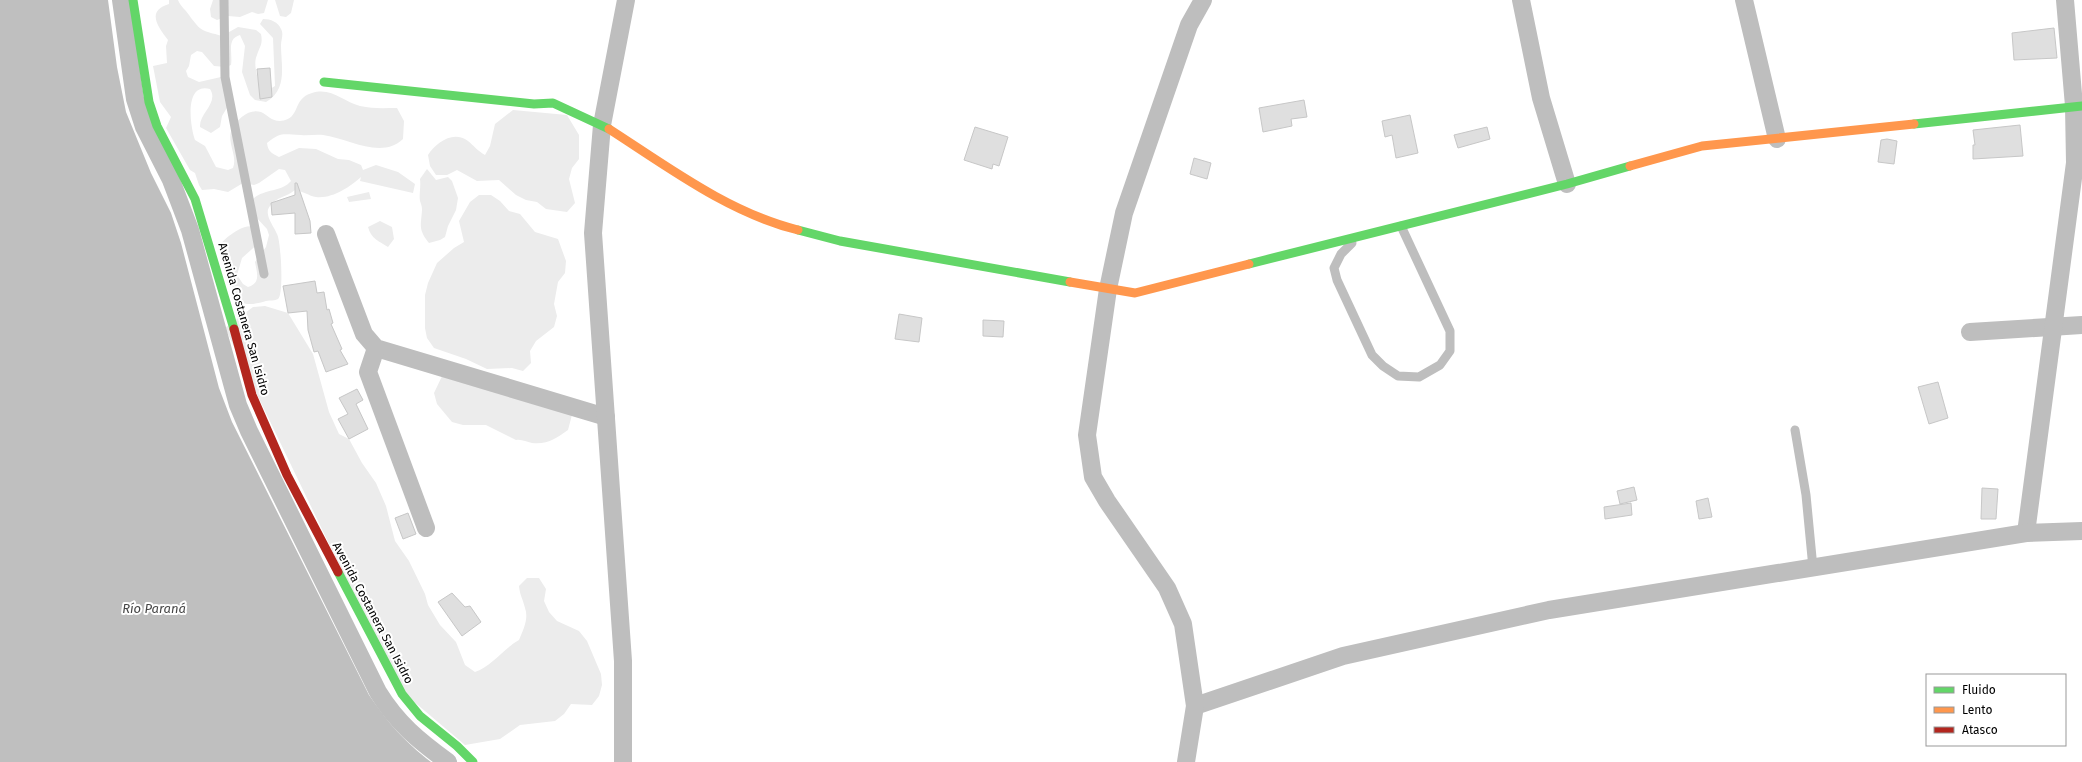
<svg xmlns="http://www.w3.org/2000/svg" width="2082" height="762" font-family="'Fira Sans',sans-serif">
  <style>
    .green { fill: #ececec }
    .water { fill: #bfbfbf }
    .building { fill: #dfdfdf; stroke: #c7c7c7 }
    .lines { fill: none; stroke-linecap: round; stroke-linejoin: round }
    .lane { stroke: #bebebe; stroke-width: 9 }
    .street { stroke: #bebebe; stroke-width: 18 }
    .fast { stroke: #63d668; stroke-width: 9 }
    .slow { stroke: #ff974d; stroke-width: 9 }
    .jam { stroke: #b3261e; stroke-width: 9 }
    .labels { text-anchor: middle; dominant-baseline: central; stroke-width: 4; stroke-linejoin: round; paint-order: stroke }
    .street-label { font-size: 12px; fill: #000; stroke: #fff }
    .water-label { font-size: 13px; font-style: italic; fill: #444; stroke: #fff }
  </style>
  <rect width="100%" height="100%" fill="#fff"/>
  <!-- green -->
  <g class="green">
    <path d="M 169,0 L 178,0 C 181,7 185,9 189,15 C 202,33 202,30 222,36 L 238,27 L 256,30 L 261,34 C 263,44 260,46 257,55 C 253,63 257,77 260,85 L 270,89 L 275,86 L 273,38 L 260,24 L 263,19 C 271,19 278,22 281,29 C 284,34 281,40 281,45 C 281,66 288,89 266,102 L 255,100 L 250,95 L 242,72 L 245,46 L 240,35 C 226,39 233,53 231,65 L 226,67 L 214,66 L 202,52 L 197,51 L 191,55 L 189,66 L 186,71 L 188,77 L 199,82 L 221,77 L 228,106 L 222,116 L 220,127 L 211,133 L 200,127 C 199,113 219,103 210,89 C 184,82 190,126 195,140 L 205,146 L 216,167 L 228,170 L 233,168 C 238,155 226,142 232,129 C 237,119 249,108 261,112 C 268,115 271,121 280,121 C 302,119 291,99 312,93 C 332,87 343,102 360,106 C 373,109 385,108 397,108 L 404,121 L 403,139 C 381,160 348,138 323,135 C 316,134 308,136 301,135 C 284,135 282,131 267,143 C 268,151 271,153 279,157 L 299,148 L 316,149 L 338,159 L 349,160 L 361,165 L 363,170 L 376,165 L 398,172 L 415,184 L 413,193 L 360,181 L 361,177 C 350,187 332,199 316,197 C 309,196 303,191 295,190 C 287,197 276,197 270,206 C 263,214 274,226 277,234 C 281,241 284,295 278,299 C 275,301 270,300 266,301 C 255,304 248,306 237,301 L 219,246 C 226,237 240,226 252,226 L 260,242 L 242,258 L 237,275 L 243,284 L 248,287 C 261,283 257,273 255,262 L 266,247 L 269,235 L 267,229 L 255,216 L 253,199 C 263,189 282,192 291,181 L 285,170 L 279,169 L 259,183 L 254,185 L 243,183 L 228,192 L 214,189 L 202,190 L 199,185 L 195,173 L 190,170 L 166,128 L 171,117 L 160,102 L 153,66 L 167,63 L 166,46 L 168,40 C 159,28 145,11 169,4 Z"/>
    <polygon points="213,0 268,0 264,13 258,14 252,12 240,17 228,16 217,20 211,17 210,9"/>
    <polygon points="275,0 294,0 291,13 286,17 280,16"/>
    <path d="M 513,110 L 567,115 L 579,135 L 579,159 L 572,168 L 569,179 L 575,203 L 567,212 L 546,209 L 537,202 L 526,200 L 516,195 L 499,180 L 477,181 L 457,170 L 447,175 L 436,175 L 430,166 L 428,155 C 436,143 453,130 468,141 C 474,146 478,151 485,155 L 490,146 L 495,124 Z"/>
    <path d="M 427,169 L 436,180 L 448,177 L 452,181 L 458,198 L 456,210 L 448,226 L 445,237 L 440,240 L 429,243 C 418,229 421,226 422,210 C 422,206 421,204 420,201 C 419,195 421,186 420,179 Z"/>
    <polygon points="369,192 371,199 349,202 347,197"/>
    <polygon points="479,195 491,195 500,201 509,211 520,214 535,232 558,239 566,261 565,273 558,282 554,304 557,316 554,327 536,341 530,351 531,363 523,371 512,368 487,369 466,359 434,348 427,338 425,328 425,295 428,283 437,263 454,248 464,242 459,221 470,202"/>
    <path d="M 380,221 L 392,227 L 394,239 L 388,247 C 379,241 371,239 368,227 Z"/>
    <path d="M 265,306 L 288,313 L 313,354 L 329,412 L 339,434 L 349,439 L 362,463 L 376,483 L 386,506 L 395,541 L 409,561 L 425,594 L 428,605 L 440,625 L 456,642 L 465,665 L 475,672 C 492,666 503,649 519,640 C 523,630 529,619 525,608 C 523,599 520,596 519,586 L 527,578 L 539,578 L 546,589 L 544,601 L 549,612 L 557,621 L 579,631 L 587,641 L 601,674 L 602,685 L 599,696 L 592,705 L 571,704 L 564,714 L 555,721 L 520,725 L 500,739 L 465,745 L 399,689 L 225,328 L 253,307 Z"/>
    <path d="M 444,372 L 573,411 L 568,430 C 557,438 547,445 532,443 C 526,442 522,439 516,440 L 486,425 L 463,425 L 452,422 L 437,404 L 434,393 Z"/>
  </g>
  <!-- water -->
  <path class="water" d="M 0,0 L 108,0 L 117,67 L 126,112 L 151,173 L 171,213 L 181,243 L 219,388 L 232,422 L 369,695 C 389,724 403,740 431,762 L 0,762 Z"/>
  <!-- building -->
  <g class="building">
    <polygon points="2054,28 2057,58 2014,60 2012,33"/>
    <polygon points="270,68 272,97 260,99 257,69"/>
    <polygon points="1304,100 1307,117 1291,119 1292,126 1263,132 1259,108"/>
    <polygon points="1410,115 1418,153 1396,158 1392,135 1385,137 1382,121"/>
    <polygon points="2020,125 2023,156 1973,159 1973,145 1975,145 1973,130"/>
    <polygon points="975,127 1008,137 999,166 993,164 992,169 964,160"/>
    <polygon points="1487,127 1490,139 1458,148 1454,135"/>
    <polygon points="1887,139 1897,141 1894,164 1878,162 1881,140"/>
    <polygon points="1194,158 1211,163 1207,179 1190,174"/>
    <polygon points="295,183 297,183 310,221 311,233 295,234 295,213 272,215 271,203 295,195"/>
    <polygon points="315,281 317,293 324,292 327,310 329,309 333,323 331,324 342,349 340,350 348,364 326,372 318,351 314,352 308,330 307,311 288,313 283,286"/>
    <polygon points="899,314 922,318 919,342 895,339"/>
    <polygon points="983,320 1004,321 1003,337 983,336"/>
    <polygon points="1938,382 1948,418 1929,424 1918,387"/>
    <polygon points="357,389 363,400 356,404 368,429 349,439 338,419 348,414 339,398"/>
    <polygon points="1634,487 1637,500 1620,504 1617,491"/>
    <polygon points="1982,488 1998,489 1996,519 1981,519"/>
    <polygon points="1708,498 1712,517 1699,519 1696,501"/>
    <polygon points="1631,503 1632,515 1605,519 1604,507"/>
    <polygon points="408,513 416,534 403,539 395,518"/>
    <polygon points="452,593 465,607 470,606 481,622 462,636 438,602"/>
  </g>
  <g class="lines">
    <!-- lane -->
    <g class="lane">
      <polyline points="224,0 225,77 264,274"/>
      <polyline points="1352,243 1341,254 1334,268 1337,280 1372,355 1383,366 1398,376 1419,377 1440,365 1450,351 1450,331 1401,226"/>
      <polyline points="1795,430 1806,495 1813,568"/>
    </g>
    <!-- street -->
    <g class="street">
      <path d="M 121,0 L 135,99 L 144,127 L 171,180 L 190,230 L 238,405 L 249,431 L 378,692 C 397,723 419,741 448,762"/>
      <polyline points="1521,0 1541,98 1567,184"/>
      <polyline points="1744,0 1777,139"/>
      <polyline points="326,234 364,334 376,348 606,417"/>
      <polyline points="1970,332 2082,325"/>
      <polyline points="376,348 368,372 426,528"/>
      <polyline points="2026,533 2075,163 2074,106 2065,0"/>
      <polyline points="1195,706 1343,656 1549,610 2026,533 2082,531"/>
      <polyline points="623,762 623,661 593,233 602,125 626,0"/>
      <polyline points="1186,762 1195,706 1183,624 1167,588 1107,501 1093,477 1087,435 1108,289 1124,213 1189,25 1203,0"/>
    </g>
    <!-- fast -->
    <g class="fast">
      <polyline points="133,0 149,102 157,126 195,199 234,329"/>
      <polyline points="324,82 534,104 553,103 609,129"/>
      <polyline points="1914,124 2082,106"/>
      <polyline points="798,230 840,241 1070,282"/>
      <polyline points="1249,264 1567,184 1630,166"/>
      <polyline points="338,572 402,694 420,716 457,746 473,762"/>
    </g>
    <!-- slow -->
    <g class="slow">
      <path d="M 609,129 C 668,167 729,213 798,230"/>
      <polyline points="1630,166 1702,146 1914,124"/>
      <polyline points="1070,282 1135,293 1249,264"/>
    </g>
    <!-- jam -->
    <polyline class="jam" points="234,329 252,395 287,475 338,572"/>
  </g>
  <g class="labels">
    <!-- street labels -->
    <g class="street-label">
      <text transform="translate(244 319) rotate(74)">Avenida Costanera San Isidro</text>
      <text transform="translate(373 613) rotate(62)">Avenida Costanera San Isidro</text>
    </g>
    <!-- water labels -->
    <g class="water-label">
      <text x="154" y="608">Río Paraná</text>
    </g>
  </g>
  <!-- legend -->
  <rect x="1926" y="674" width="140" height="72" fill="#ffffff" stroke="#999999"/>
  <rect x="1934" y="687" width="20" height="6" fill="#63d668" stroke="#999999"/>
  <text x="1962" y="694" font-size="12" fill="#000000">Fluido</text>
  <rect x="1934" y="707" width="20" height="6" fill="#ff974d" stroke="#999999"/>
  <text x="1962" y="714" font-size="12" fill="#000000">Lento</text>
  <rect x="1934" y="727" width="20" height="6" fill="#b3261e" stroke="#999999"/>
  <text x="1962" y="734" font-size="12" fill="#000000">Atasco</text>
</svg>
